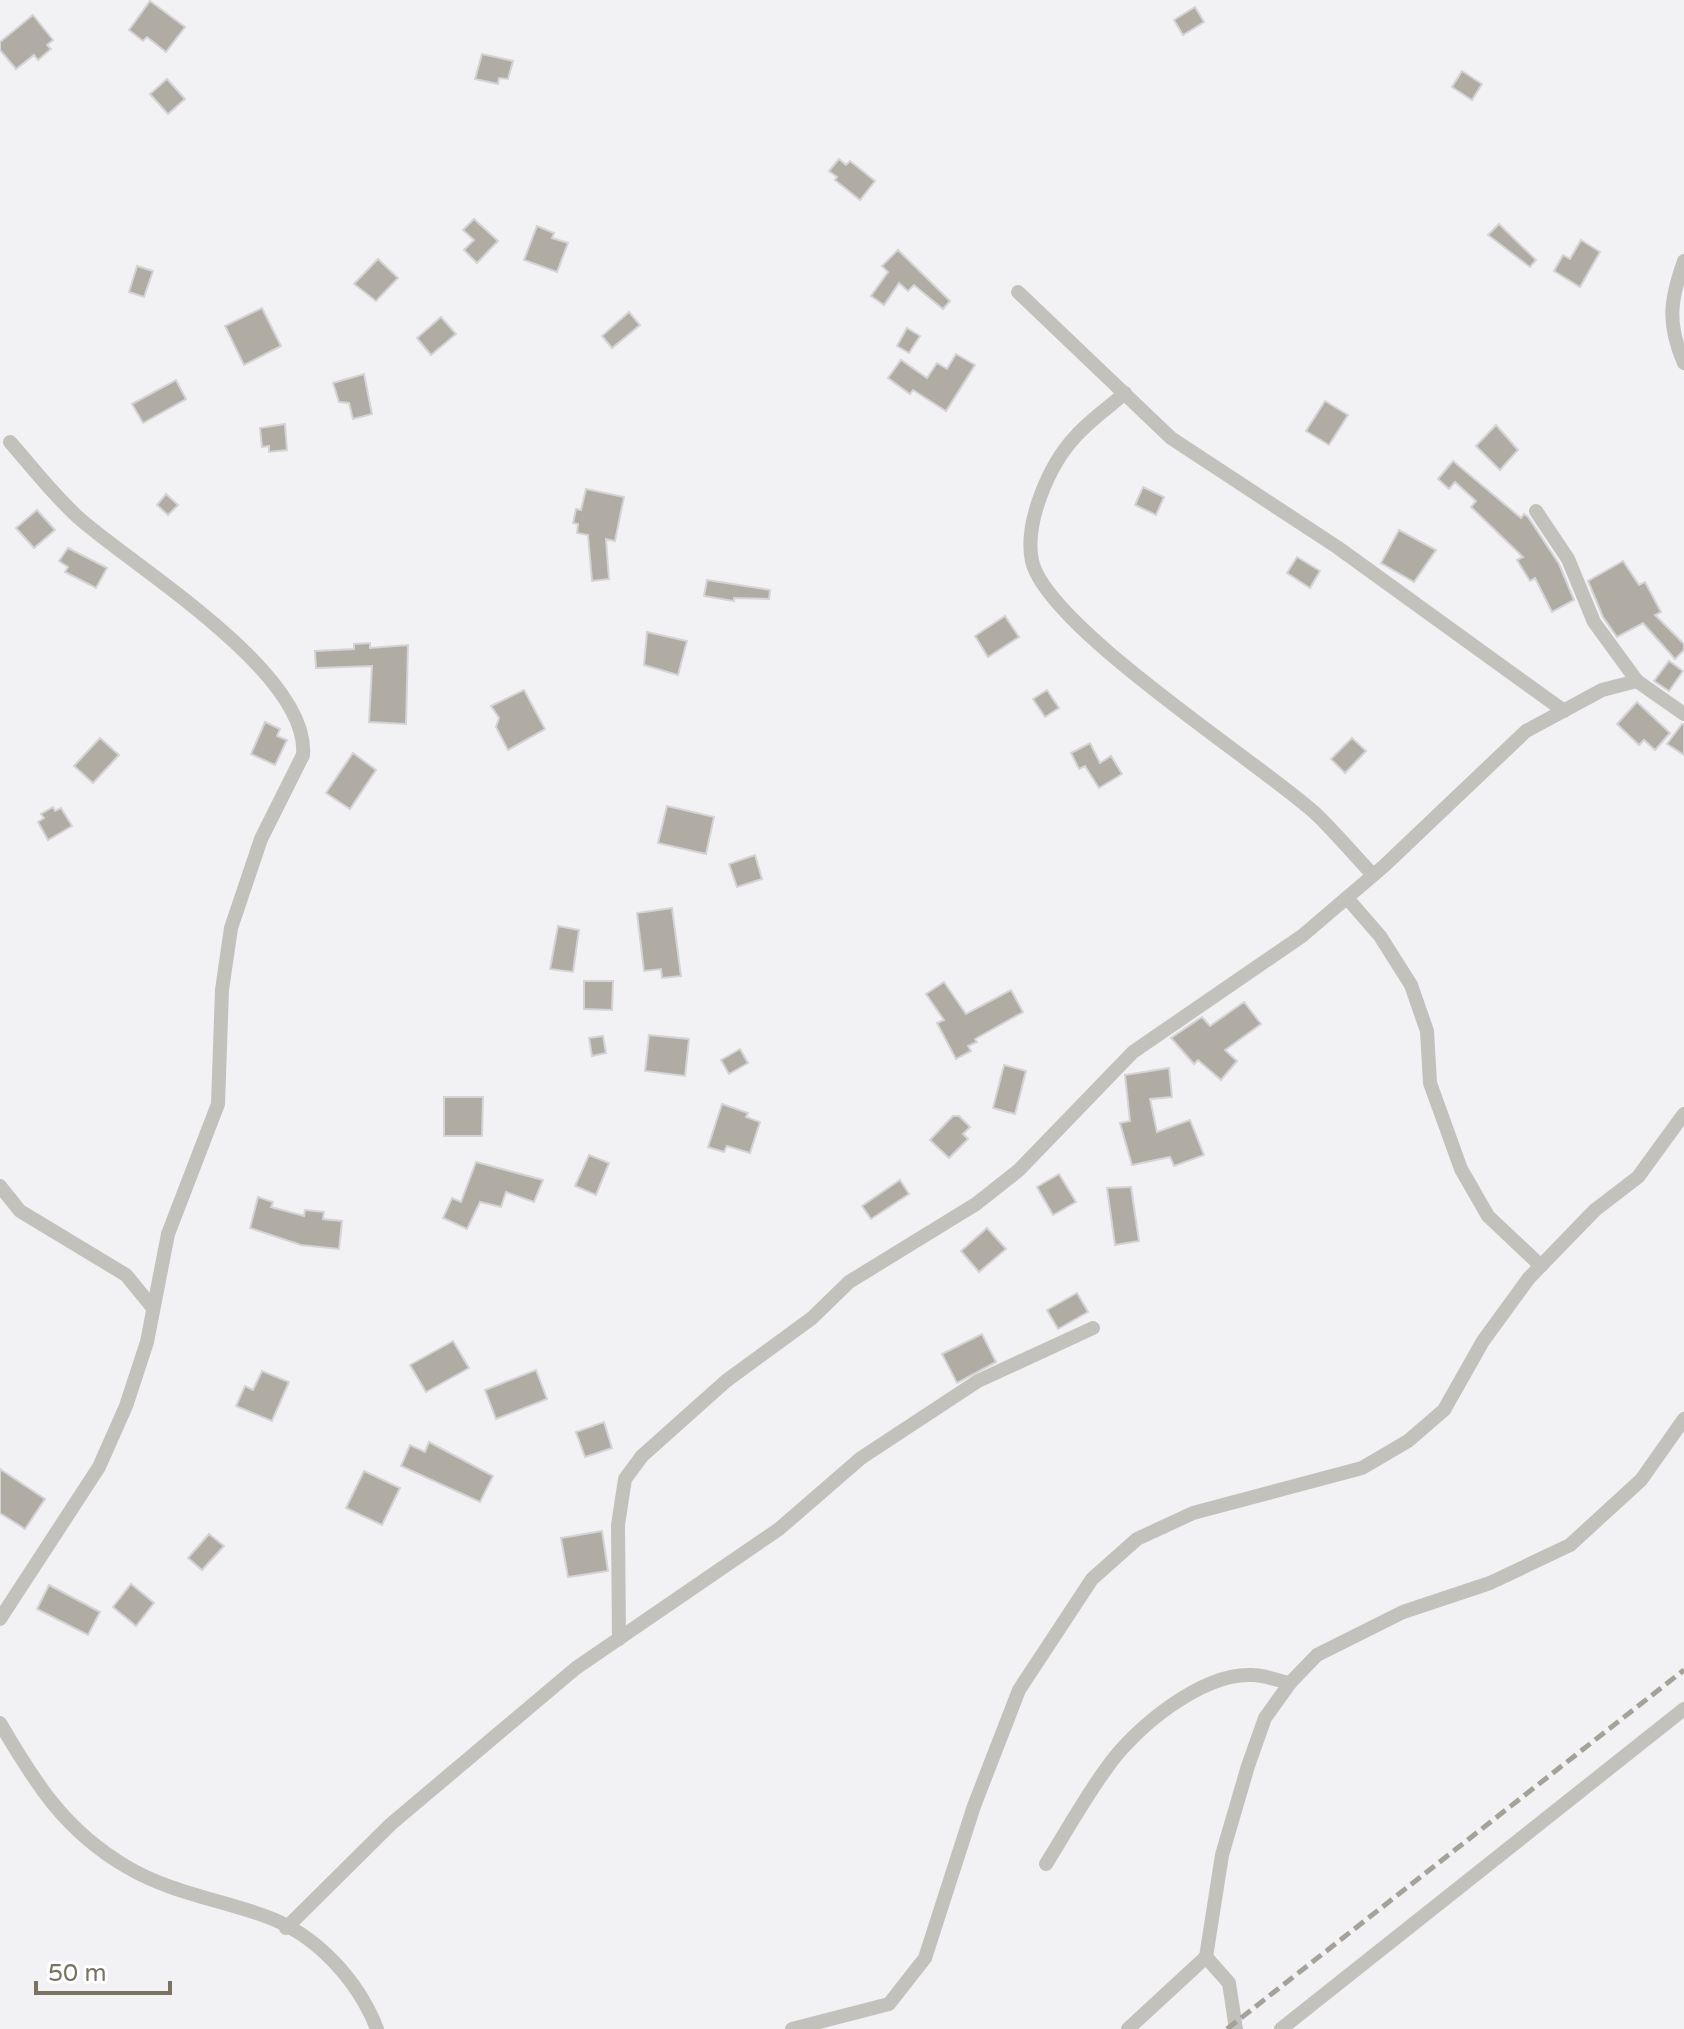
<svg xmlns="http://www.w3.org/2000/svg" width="1684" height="2029" font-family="'Varela Round',sans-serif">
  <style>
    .building { fill: #b0aca4; stroke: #d4d4d6; stroke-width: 2 }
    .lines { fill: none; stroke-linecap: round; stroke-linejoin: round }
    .street { stroke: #c3c1bc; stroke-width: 14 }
    .rail { stroke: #a5a29a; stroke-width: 5; stroke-dasharray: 12 6; stroke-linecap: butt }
  </style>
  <rect width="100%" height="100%" fill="#f2f1f4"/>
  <!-- building -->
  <g class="building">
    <polygon points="150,1 185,27 166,52 147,37 143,41 129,30"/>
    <polygon points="1195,7 1204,22 1183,35 1174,20"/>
    <polygon points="33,15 53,40 47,45 51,49 38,60 34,55 16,69 0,50 0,42"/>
    <polygon points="482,54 513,61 508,79 499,78 498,84 475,79"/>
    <polygon points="1462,71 1482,84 1472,100 1452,87"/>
    <polygon points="167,79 185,99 168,114 150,94"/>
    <polygon points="839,159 846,165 850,161 875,181 860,200 835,180 837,177 829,171"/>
    <polygon points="474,219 498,241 477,263 464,250 474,240 463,230"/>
    <polygon points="1499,224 1536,260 1530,267 1488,235"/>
    <polygon points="537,226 554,233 552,238 568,243 557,272 524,260"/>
    <polygon points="1581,240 1600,252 1580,287 1554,271 1563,255 1570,259"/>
    <polygon points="898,250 950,301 943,309 914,285 908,291 899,283 884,305 871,296 888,272 882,266"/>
    <polygon points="378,259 398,278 376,301 354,284"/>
    <polygon points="137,266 153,271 144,297 129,292"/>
    <polygon points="262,308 281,346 244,365 225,326"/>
    <polygon points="629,312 640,325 612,348 602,336"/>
    <polygon points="441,317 456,334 431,355 417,338"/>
    <polygon points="907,328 920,336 909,353 897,346"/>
    <polygon points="956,354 975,365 946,411 913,390 910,394 888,378 901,360 927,378 937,363 947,369"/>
    <polygon points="364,374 372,414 353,419 349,403 339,402 333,383"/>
    <polygon points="176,380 186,399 143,423 132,404"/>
    <polygon points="1325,401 1348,415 1329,445 1306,431"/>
    <polygon points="285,424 287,450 269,452 269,446 262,447 260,428"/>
    <polygon points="1496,425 1518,450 1500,470 1476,446"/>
    <polygon points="1453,461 1521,518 1524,514 1528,517 1559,564 1574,600 1552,612 1535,578 1530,581 1517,560 1523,557 1471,507 1476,501 1455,482 1449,489 1438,479"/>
    <polygon points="1143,487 1164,497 1156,515 1135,505"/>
    <polygon points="586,489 624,497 615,541 606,539 609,579 592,581 588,535 577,533 578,524 573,523 576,509 581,510"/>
    <polygon points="166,494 178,505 168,515 157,505"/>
    <polygon points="37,510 55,530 34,548 16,528"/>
    <polygon points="1399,530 1436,550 1414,582 1381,563"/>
    <polygon points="68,548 107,568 96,588 65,572 68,567 59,561"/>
    <polygon points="1297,557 1320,571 1310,588 1287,573"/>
    <polygon points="1623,561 1639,585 1645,582 1661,612 1655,615 1684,644 1684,650 1675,659 1643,623 1617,637 1603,617 1588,581"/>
    <polygon points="707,580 770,590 769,599 734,598 734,601 704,596"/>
    <polygon points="1005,616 1019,637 988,657 975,636"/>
    <polygon points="647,632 687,641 678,675 644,665"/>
    <polygon points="370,643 370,648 408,645 406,724 369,722 372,666 316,668 315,651 354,649 354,644"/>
    <polygon points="1669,661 1683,671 1669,691 1654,681"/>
    <polygon points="524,690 545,729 508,750 496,727 499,718 491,706"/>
    <polygon points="1047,690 1059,708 1045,717 1033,699"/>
    <polygon points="1637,702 1670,733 1655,750 1644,740 1639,745 1617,724"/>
    <polygon points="265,722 280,729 277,736 287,740 275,765 251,754"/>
    <polygon points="1682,724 1684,724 1684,755 1667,744"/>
    <polygon points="100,738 119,755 93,783 74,766"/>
    <polygon points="1352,738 1366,751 1345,773 1331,759"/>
    <polygon points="1090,743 1100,763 1111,756 1122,774 1099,788 1085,766 1079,769 1071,753"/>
    <polygon points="353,753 376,770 350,809 326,793"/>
    <polygon points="667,806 714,817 706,854 658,843"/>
    <polygon points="53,807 55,811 61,808 72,826 48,840 38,822 44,818 41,814"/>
    <polygon points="755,855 762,879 737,887 729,864"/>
    <polygon points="672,908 681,976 662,978 661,969 644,971 637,913"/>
    <polygon points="558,926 579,930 573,972 550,969"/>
    <polygon points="584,981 613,981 612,1010 584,1009"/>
    <polygon points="944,982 966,1014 1011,990 1023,1012 975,1039 977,1042 968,1046 971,1051 956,1059 937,1023 944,1020 926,994"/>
    <polygon points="1244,1002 1261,1024 1225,1050 1237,1061 1221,1080 1198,1060 1194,1064 1171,1038 1202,1017 1210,1026"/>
    <polygon points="649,1035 689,1039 685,1076 645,1071"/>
    <polygon points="603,1036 606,1053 592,1056 589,1038"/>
    <polygon points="740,1049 748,1063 729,1074 721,1060"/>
    <polygon points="1004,1065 1026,1071 1015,1114 993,1108"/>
    <polygon points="1169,1068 1172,1097 1150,1099 1157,1132 1190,1120 1204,1155 1174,1166 1170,1157 1132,1165 1120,1123 1130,1121 1125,1075"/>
    <polygon points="444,1097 483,1097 482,1136 444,1136"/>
    <polygon points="722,1104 748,1113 746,1117 760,1122 750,1153 727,1146 724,1152 708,1147"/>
    <polygon points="953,1116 959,1116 970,1127 963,1134 968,1139 949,1158 930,1140"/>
    <polygon points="589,1155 609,1163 596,1195 575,1186"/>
    <polygon points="476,1162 543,1180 534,1202 506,1192 501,1207 480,1202 467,1229 443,1218 452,1198 461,1202"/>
    <polygon points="1059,1174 1076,1202 1053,1215 1037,1187"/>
    <polygon points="900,1180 909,1194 871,1219 862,1206"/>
    <polygon points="1131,1187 1139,1241 1115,1245 1107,1188"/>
    <polygon points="258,1197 273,1202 271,1207 304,1216 305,1210 324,1212 323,1219 342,1221 339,1249 301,1245 250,1228"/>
    <polygon points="987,1228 1006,1249 979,1272 961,1251"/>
    <polygon points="1077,1293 1088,1312 1058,1329 1047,1310"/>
    <polygon points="982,1334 996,1362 957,1383 942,1354"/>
    <polygon points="453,1341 469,1368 426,1392 410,1365"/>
    <polygon points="536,1370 547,1399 496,1419 485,1390"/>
    <polygon points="262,1371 289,1382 272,1421 236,1406 245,1386 253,1390"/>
    <polygon points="604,1422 612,1448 585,1457 576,1432"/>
    <polygon points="429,1442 493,1476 480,1502 401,1466 410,1445 425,1452"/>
    <polygon points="0,1469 45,1499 25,1529 0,1513"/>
    <polygon points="364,1471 400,1488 382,1525 346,1508"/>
    <polygon points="602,1531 608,1571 568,1577 561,1538"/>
    <polygon points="209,1534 224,1546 202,1570 188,1558"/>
    <polygon points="131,1584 154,1603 136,1626 113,1607"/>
    <polygon points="49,1585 100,1612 88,1635 37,1609"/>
  </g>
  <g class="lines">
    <!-- street -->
    <g class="street">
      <path d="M 1684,261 C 1670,300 1667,324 1684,363"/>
      <polyline points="1018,292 1171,438 1337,547 1564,711"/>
      <path d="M 1125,393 C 1108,408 1089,421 1075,437 C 1049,465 1024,523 1032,561 C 1047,627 1257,761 1315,813 C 1335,832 1354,855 1373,875"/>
      <polyline points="1536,511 1568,559 1594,622 1637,681"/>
      <polyline points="1347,898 1380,936 1411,985 1427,1031 1430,1083 1461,1169 1488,1216 1541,1266"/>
      <polyline points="0,1186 20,1211 126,1275 153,1308"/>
      <path d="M 0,1619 L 99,1467 L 126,1406 L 147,1342 L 168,1234 L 218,1104 L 222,990 L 231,928 L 261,839 L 303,755 C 310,673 137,569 80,519 C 54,496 33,468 10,442"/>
      <polyline points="619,1639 618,1525 625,1479 642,1456 726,1381 812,1318 849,1282 976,1204 1019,1170 1133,1052 1302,936 1384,866 1526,731 1602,690 1637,681 1684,714"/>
      <path d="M 0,1723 C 35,1783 65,1831 127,1867 C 171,1893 218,1899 265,1916 C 316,1934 358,1980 377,2029"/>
      <path d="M 1046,1864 C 1066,1832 1084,1799 1106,1769 C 1133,1729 1202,1672 1253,1675 C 1265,1675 1278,1681 1290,1683"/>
      <polyline points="286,1928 391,1824 576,1668 779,1529 861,1458 978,1381 1093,1328"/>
      <polyline points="792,2029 889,2004 925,1958 974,1806 1019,1690 1092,1579 1137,1539 1193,1513 1362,1468 1408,1441 1444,1410 1483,1341 1529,1278 1595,1210 1638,1177 1684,1114"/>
      <polyline points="1128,2029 1206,1957"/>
      <polyline points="1236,2029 1229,1983 1206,1957 1222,1855 1248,1766 1265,1718 1290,1683 1317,1655 1403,1612 1490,1583 1570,1545 1641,1480 1684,1419"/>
      <polyline points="1281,2029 1684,1709"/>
    </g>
    <!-- rail -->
    <polyline class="rail" points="1227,2029 1684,1670"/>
  </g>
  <!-- scale -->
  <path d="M36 1981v12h134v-12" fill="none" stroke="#7a7363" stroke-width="4"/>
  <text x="48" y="1981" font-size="24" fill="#7a7363" stroke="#ffffff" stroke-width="6" paint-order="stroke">50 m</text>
</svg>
